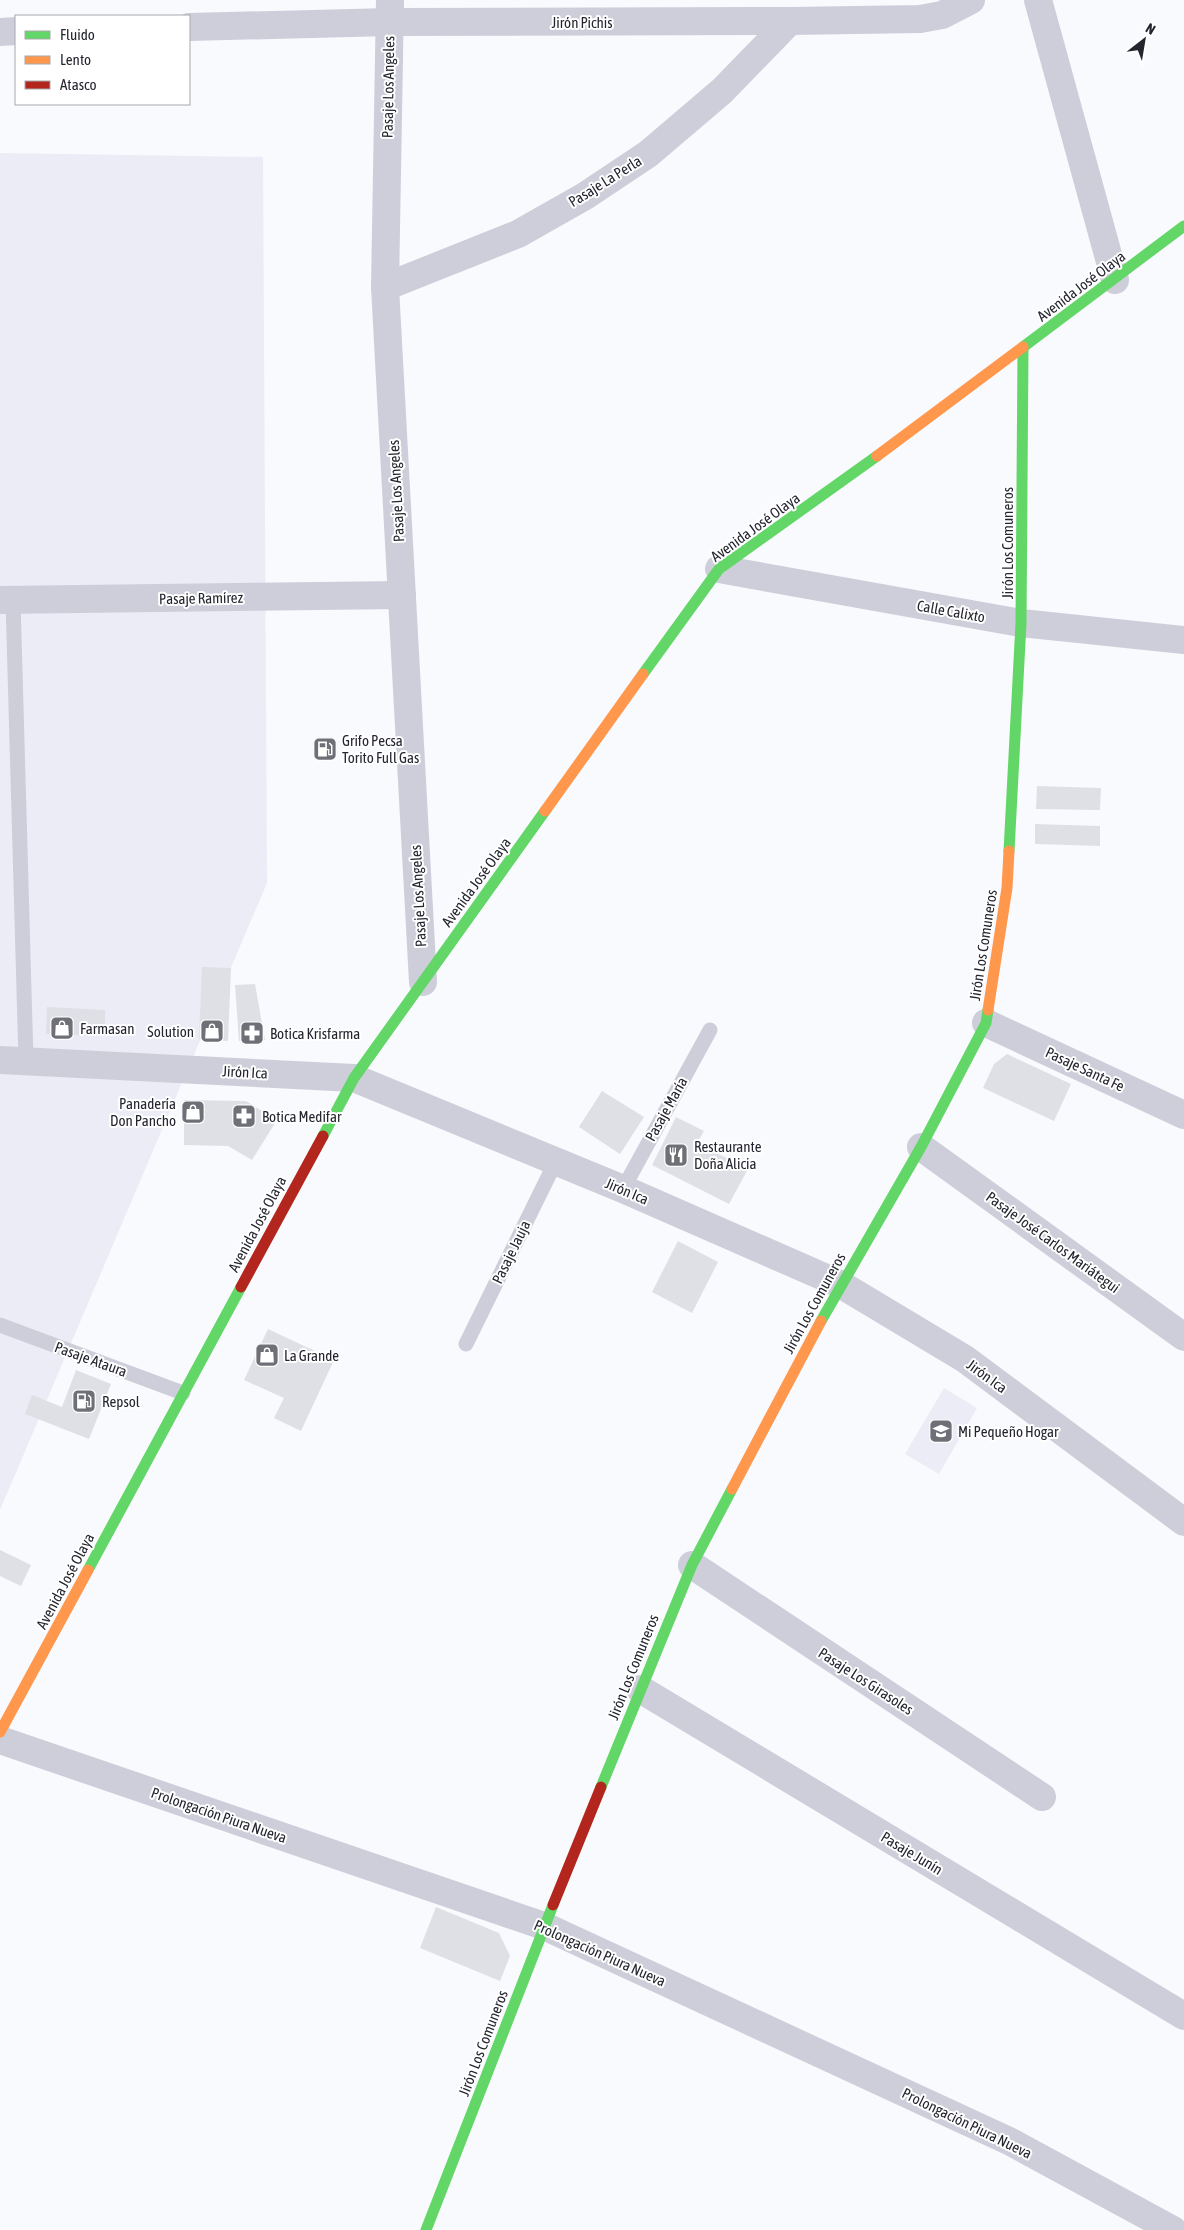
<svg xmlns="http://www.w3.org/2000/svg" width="1184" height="2230" font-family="'Asap Condensed',sans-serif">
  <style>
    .built { fill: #ebecf6 }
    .building { fill: #dfe0e6 }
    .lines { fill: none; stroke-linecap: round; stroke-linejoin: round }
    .lane { stroke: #cdceda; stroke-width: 15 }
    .street { stroke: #cdceda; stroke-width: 28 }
    .fast { stroke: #63d668; stroke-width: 11 }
    .slow { stroke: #ff974d; stroke-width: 11 }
    .jam { stroke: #b3261e; stroke-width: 11 }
    .labels { text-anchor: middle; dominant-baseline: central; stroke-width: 4; stroke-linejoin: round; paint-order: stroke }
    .street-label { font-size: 15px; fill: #24252f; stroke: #fff }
    .poi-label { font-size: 15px; fill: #24252f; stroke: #fff; text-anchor: start }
  </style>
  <rect width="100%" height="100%" fill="#f9fafe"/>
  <!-- built -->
  <g class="built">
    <polygon points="0,153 263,157 267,883 0,1510"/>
    <polygon points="944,1388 977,1408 939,1474 905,1454"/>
  </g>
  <!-- building -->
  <g class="building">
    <polygon points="1037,786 1101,788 1100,810 1036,809"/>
    <polygon points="1035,824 1100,826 1100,846 1035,844"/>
    <polygon points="202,967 231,968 228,1041 199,1039"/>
    <polygon points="255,984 265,1040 239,1041 235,985"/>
    <polygon points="47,1007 105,1010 105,1036 46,1034"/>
    <polygon points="1007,1054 1071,1084 1054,1121 983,1088 994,1064"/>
    <polygon points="602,1091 644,1117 620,1154 579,1127"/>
    <polygon points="184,1100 246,1101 277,1120 252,1160 228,1146 184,1145"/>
    <polygon points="676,1117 704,1131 697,1143 748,1169 729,1204 652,1165"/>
    <polygon points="678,1241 718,1262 692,1313 652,1292"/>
    <polygon points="268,1329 334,1360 301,1431 274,1418 284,1398 244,1380"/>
    <polygon points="76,1370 111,1384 89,1439 25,1414 32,1395 62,1407"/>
    <polygon points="0,1550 31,1565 21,1586 0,1576"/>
    <polygon points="436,1907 499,1933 510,1956 500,1981 420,1948"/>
  </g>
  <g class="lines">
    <!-- lane -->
    <g class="lane">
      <polyline points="13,600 26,1061"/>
      <polyline points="623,1189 710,1030"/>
      <polyline points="0,1325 183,1393"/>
      <polyline points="466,1344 556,1161"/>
    </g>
    <!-- street -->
    <g class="street">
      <polyline points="390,0 385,287 423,982"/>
      <polyline points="1038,0 1115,280"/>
      <polyline points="189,27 390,22 790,21 920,19 942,15 971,0"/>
      <polyline points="0,32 16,31"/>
      <polyline points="385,287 518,234 585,196 648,154 722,91 790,21"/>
      <polyline points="719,569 1021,623 1184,640"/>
      <polyline points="0,600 402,595"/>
      <polyline points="986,1023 1184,1115"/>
      <polyline points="0,1060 354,1078 623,1189 840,1284 965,1359 1184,1522"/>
      <polyline points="921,1147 1184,1337"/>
      <polyline points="692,1565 1042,1797"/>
      <polyline points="640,1689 1184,2016"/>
      <polyline points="0,1740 544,1926 1009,2141 1173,2230"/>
    </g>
    <!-- fast -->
    <g class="fast">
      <polyline points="1023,347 1184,226"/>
      <polyline points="643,674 719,569 877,456"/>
      <polyline points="1009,851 1021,623 1023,348"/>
      <polyline points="323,1136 354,1078 545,811"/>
      <polyline points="821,1321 921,1147 986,1023 988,1010"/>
      <polyline points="88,1570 241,1287"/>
      <polyline points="601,1787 692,1565 732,1489"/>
      <polyline points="426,2230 553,1905"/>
    </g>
    <!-- slow -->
    <g class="slow">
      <polyline points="877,456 1023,347"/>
      <polyline points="545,811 643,674"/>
      <polyline points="988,1010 1007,888 1009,851"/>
      <polyline points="732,1489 821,1321"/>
      <polyline points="0,1732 88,1570"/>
    </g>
    <!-- jam -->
    <g class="jam">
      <polyline points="241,1287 323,1136"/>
      <polyline points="553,1905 601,1787"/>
    </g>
  </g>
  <!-- icons -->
  <defs>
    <g id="fuel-square" transform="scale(1.25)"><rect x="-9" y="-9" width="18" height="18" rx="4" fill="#6f7077" stroke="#fff"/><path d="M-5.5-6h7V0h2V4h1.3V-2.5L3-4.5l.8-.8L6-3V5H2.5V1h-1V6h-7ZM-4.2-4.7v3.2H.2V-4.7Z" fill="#fff"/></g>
    <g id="shop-square" transform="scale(1.25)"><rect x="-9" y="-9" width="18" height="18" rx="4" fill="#6f7077" stroke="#fff"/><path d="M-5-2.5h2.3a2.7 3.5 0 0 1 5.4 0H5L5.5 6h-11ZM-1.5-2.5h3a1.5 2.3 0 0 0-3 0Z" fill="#fff"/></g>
    <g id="pharmacy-square" transform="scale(1.25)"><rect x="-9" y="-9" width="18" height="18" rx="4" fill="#6f7077" stroke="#fff"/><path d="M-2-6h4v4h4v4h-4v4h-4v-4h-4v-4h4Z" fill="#fff"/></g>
    <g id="restaurant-square" transform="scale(1.25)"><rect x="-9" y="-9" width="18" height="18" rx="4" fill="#6f7077" stroke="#fff"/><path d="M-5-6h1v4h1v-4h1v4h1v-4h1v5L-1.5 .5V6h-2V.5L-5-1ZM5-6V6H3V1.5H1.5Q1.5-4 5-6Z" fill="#fff"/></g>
    <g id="school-square" transform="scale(1.25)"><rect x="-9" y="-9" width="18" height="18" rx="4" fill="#6f7077" stroke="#fff"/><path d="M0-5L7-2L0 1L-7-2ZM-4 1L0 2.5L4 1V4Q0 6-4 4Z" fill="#fff"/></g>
  </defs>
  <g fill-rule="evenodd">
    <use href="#fuel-square" x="325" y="749"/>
    <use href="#shop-square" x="62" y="1028"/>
    <use href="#shop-square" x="212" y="1031"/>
    <use href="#pharmacy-square" x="252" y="1033"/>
    <use href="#shop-square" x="193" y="1112"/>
    <use href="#pharmacy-square" x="244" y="1116"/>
    <use href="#restaurant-square" x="676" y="1155"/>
    <use href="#shop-square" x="267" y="1355"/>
    <use href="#fuel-square" x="84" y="1401"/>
    <use href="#school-square" x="941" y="1431"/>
  </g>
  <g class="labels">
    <!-- street labels -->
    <g class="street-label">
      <text x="582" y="22">Jirón Pichis</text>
      <text transform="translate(388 87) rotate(-89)">Pasaje Los Angeles</text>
      <text transform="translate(605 181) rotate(-32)">Pasaje La Perla</text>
      <text transform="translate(1081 286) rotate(-37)">Avenida José Olaya</text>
      <text transform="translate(396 491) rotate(-93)">Pasaje Los Angeles</text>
      <text transform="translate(755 527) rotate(-36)">Avenida José Olaya</text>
      <text transform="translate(1007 543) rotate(-90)">Jirón Los Comuneros</text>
      <text transform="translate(201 598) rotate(-1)">Pasaje Ramírez</text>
      <text transform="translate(951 611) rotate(10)">Calle Calixto</text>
      <text transform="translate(476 882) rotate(-54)">Avenida José Olaya</text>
      <text transform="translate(418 896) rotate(-93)">Pasaje Los Angeles</text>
      <text transform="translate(983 945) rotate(-81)">Jirón Los Comuneros</text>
      <text transform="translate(1085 1069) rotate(25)">Pasaje Santa Fe</text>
      <text transform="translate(245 1072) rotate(3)">Jirón Ica</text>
      <text transform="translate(666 1109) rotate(-61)">Pasaje María</text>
      <text transform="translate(627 1191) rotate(23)">Jirón Ica</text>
      <text transform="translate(257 1224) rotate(-62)">Avenida José Olaya</text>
      <text transform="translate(1053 1242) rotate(36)">Pasaje José Carlos Mariátegui</text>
      <text transform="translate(511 1252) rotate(-64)">Pasaje Jauja</text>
      <text transform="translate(814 1303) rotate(-61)">Jirón Los Comuneros</text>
      <text transform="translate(91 1359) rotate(20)">Pasaje Ataura</text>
      <text transform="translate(987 1376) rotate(36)">Jirón Ica</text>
      <text transform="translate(65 1581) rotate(-62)">Avenida José Olaya</text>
      <text transform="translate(633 1667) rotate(-68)">Jirón Los Comuneros</text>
      <text transform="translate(866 1681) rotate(33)">Pasaje Los Girasoles</text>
      <text transform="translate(219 1815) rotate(19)">Prolongación Piura Nueva</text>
      <text transform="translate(912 1853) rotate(31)">Pasaje Junín</text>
      <text transform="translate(600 1953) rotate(24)">Prolongación Piura Nueva</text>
      <text transform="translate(483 2043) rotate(-69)">Jirón Los Comuneros</text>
      <text transform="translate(967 2123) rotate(26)">Prolongación Piura Nueva</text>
    </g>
    <!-- poi labels -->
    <g class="poi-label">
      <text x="342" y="740">Grifo Pecsa<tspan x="342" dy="17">Torito Full Gas</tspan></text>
      <text x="80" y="1028">Farmasan</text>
      <text x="194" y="1031" text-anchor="end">Solution</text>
      <text x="270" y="1033">Botica Krisfarma</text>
      <text x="176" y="1103" text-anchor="end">Panadería<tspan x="176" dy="17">Don Pancho</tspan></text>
      <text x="262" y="1116">Botica Medifar</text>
      <text x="694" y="1146">Restaurante<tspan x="694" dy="17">Doña Alicia</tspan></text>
      <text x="284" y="1355">La Grande</text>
      <text x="102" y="1401">Repsol</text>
      <text x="958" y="1431">Mi Pequeño Hogar</text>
    </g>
  </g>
  <!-- legend -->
  <rect x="15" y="15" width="175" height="90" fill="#ffffff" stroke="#a7a8ac"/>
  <rect x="25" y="31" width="25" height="8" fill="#63d668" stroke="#a7a8ac"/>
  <text x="60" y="40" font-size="15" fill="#24252f">Fluido</text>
  <rect x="25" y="56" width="25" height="8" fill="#ff974d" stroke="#a7a8ac"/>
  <text x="60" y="65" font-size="15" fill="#24252f">Lento</text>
  <rect x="25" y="81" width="25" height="8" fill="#b3261e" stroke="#a7a8ac"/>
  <text x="60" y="90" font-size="15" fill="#24252f">Atasco</text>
  <!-- north arrow -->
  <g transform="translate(1144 40) rotate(31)" stroke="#ffffff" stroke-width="4" paint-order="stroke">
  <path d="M0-4L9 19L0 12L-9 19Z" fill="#24252f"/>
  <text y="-8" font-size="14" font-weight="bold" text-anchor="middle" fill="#24252f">N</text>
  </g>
</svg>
